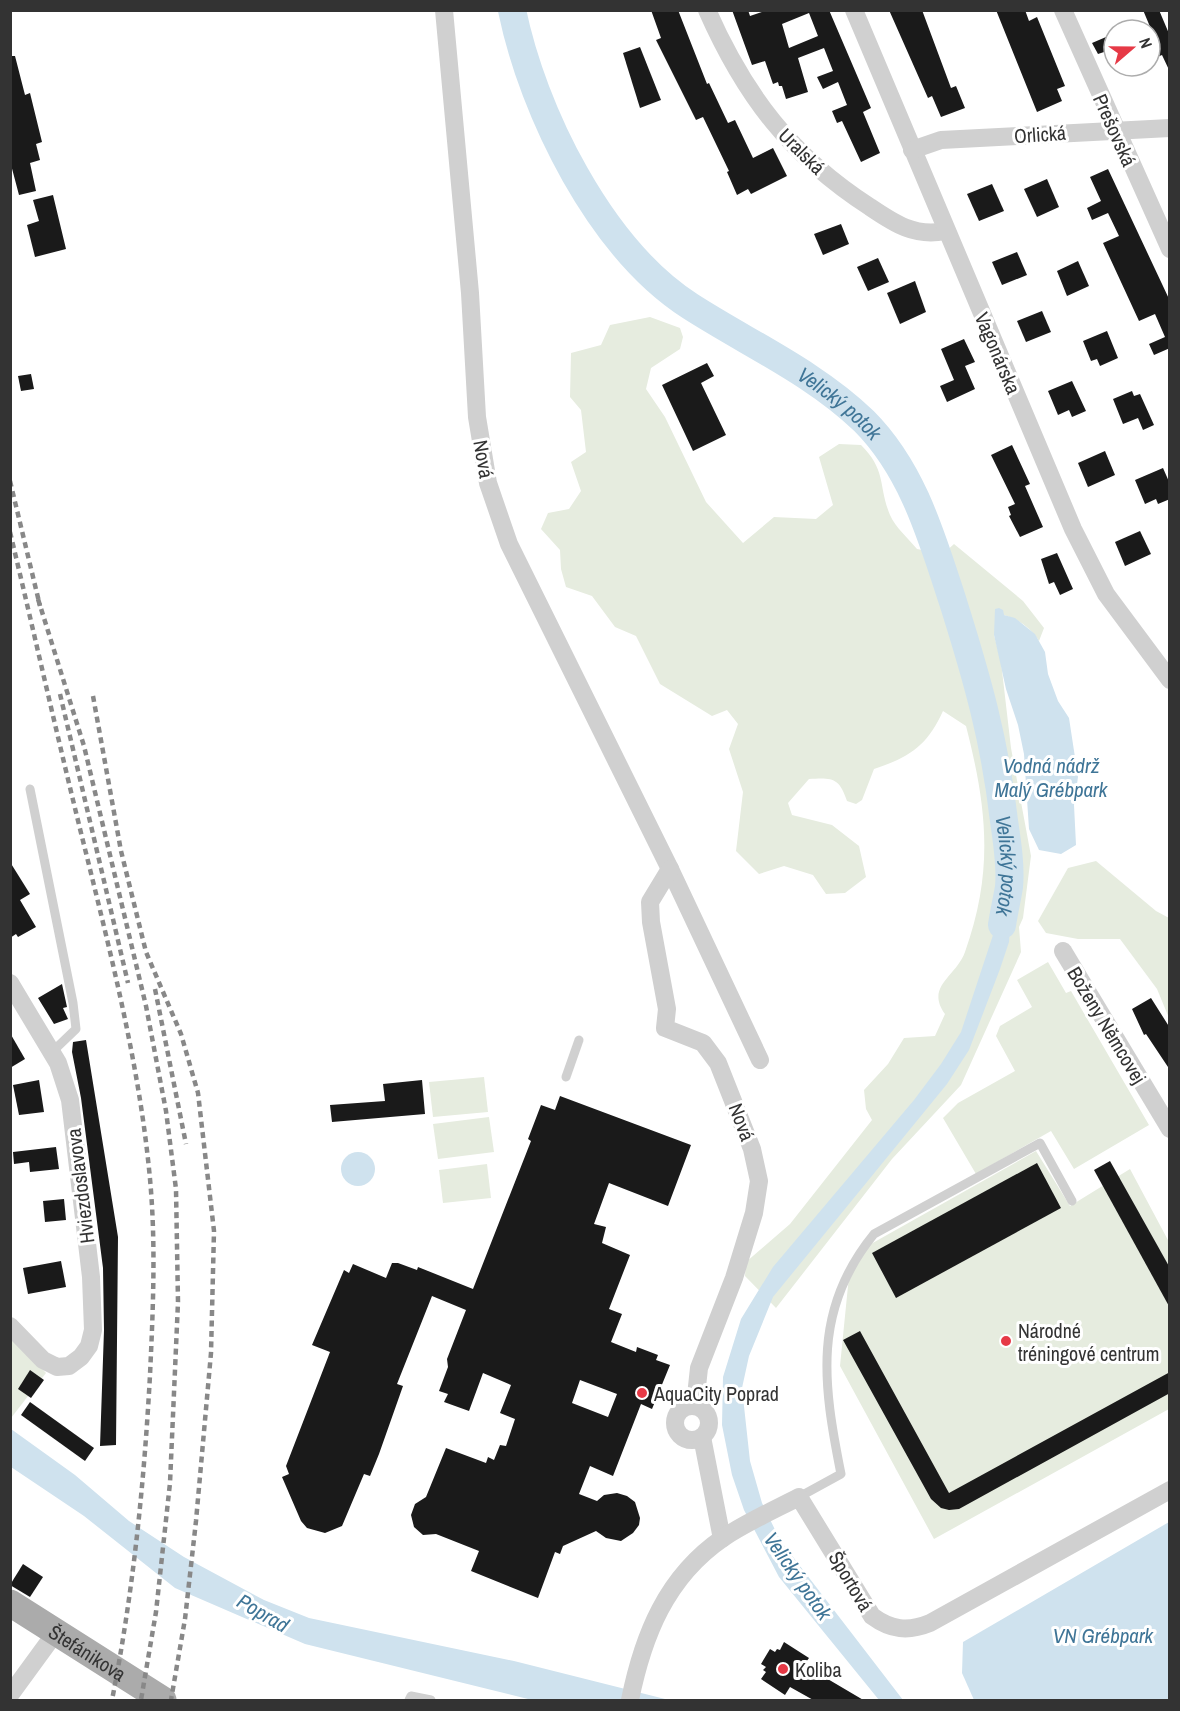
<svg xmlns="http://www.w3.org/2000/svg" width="1180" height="1711" font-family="'Archivo Narrow',sans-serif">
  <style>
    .green { fill: #e6ecdf }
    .water { fill: #cfe2ee }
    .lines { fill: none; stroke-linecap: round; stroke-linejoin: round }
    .river { stroke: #cfe2ee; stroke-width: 28 }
    .building { fill: #1a1a1a; fill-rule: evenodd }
    .service { stroke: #d0d0d0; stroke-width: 9 }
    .minor { stroke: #d0d0d0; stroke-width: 18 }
    .primary { stroke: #ababab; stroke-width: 27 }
    .rail { stroke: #888; stroke-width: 4.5; stroke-dasharray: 6 4.5; stroke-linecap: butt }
    .poi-dot { fill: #e63946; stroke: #fff; stroke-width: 2 }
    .labels { text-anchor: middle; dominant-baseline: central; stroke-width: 6; stroke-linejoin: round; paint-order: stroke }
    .street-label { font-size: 20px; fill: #333; stroke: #fff }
    .poi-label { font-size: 20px; fill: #333; stroke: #fff; text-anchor: start }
    .water-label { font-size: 21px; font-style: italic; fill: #3f7597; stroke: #fff }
  </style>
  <rect width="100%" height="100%" fill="#fff"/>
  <!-- green -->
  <g class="green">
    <path d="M 650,317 L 680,328 L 683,337 L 680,349 L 651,368 L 646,389 L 665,417 L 706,502 L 743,543 L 774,517 L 816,519 L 833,505 L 819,457 L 839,444 L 861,445 C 887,471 878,486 890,515 C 895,527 909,539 917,549 L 943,554 L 954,544 L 1023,601 L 1044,628 L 1039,641 C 1031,628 1018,619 1004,615 L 994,635 L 1001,662 L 1011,748 L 1031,856 L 1023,918 L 1019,927 L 1021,952 L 961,1085 L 892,1159 L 776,1308 L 745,1276 L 746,1262 L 790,1224 L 872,1120 L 866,1109 L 864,1090 L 888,1064 L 904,1038 L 935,1036 L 945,1014 C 925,986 956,977 965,952 C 994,871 987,808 966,726 L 943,711 C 927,746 910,757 874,769 L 862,800 L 856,804 L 847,801 C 839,777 832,778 809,779 L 788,803 L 792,815 L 832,825 L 859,846 L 866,877 L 845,893 L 826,894 L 813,875 L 784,866 L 759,874 L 736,851 L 743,792 L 729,749 L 738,724 L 727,710 L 712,716 L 660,684 L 636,636 L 615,627 L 592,596 L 566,587 L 561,569 L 560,550 L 541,529 L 548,513 L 569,509 L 581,491 L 571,462 L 586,452 L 581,410 L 570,397 L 571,353 L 601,345 L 610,325 Z"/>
    <polygon points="1096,861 1156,911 1169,918 1169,1018 1157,989 1120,939 1078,939 1046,933 1038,921 1068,868"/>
    <polygon points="1048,962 1066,993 1071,991 1149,1125 1074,1169 1051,1131 976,1174 943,1118 958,1103 1015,1071 996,1036 1000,1026 1032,1007 1017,980"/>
    <polygon points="484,1077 488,1112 433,1117 429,1082"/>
    <polygon points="489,1117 494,1152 438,1159 433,1124"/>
    <polygon points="1036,1151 1070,1206 1130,1169 1169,1242 1169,1409 934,1539 840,1366 849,1276 862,1249"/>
    <polygon points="487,1164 491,1198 443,1203 439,1170"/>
    <polygon points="11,1334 46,1373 11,1418"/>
  </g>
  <!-- water -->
  <g class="water">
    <polygon points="999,608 1003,610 1004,615 1015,618 1035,634 1045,652 1048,674 1058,701 1069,718 1078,777 1074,805 1076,845 1061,854 1039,850 1029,829 1024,754 1018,725 1006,689 994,635 995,609"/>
    <polygon points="999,885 1013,886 1009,942 1000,969 969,1050 947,1084 773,1297 749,1356 742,1388 750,1461 762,1503 780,1540 903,1700 879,1700 779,1577 744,1510 732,1475 722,1425 723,1377 741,1319 773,1267 914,1100 941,1064 961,1032 994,932"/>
    <circle cx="358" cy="1169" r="17"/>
    <polygon points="11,1429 75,1475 129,1521 184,1557 264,1600 309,1618 514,1661 669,1700 532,1700 305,1644 175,1588 84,1516 11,1467"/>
    <polygon points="1169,1522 1169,1700 974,1700 962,1673 963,1642"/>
  </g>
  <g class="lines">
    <!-- river -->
    <path class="river" id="s1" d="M 512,10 C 533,112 600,248 690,306 C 749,344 813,372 864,421 C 913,470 932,538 953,602 C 977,678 995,741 1004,821 C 1007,841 1011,866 1009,887 C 1007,899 1004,912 1002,925"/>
  </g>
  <!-- building -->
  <g class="building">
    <polygon points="651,10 678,10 707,84 709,83 728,123 735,120 753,158 773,148 787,176 751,194 748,189 737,195 727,172 729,171 703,117 696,120 656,40 661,38"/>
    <path d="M 732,10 L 748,10 L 750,16 L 768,10 L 829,10 L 871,108 L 863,112 L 880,153 L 861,162 L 842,121 L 837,123 L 832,111 L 847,105 L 838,82 L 823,89 L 817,77 L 833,71 L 824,48 L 798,58 L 808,92 L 786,99 L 782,86 L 779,86 L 778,82 L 773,84 L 765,61 L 752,65 ZM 809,13 L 818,36 L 789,48 L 782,24 Z"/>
    <polygon points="889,10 922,10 951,88 956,86 965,108 941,117 932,96 928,98"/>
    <polygon points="996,10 1025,10 1029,21 1037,17 1065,86 1057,89 1062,101 1037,112"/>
    <polygon points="1143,10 1159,10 1170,36 1170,72 1162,55 1150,60 1150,44 1156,41"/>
    <polygon points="1106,37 1110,45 1107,51 1098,54 1092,43"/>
    <polygon points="640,47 661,100 640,108 623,53"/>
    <polygon points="10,56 15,56 25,95 30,93 42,142 36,144 40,160 30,163 36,191 19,195 10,161"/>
    <polygon points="1108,169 1170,301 1170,348 1154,355 1149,344 1165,337 1155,314 1139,321 1103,243 1119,236 1108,213 1092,220 1087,208 1101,201 1090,177"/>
    <polygon points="1047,179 1059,207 1037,217 1024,189"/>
    <polygon points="992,184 1004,211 979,221 967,194"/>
    <polygon points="53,195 66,249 35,257 27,225 39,221 33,200"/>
    <polygon points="841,224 849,244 823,255 814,234"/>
    <polygon points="1017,252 1027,275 1002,285 992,262"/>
    <polygon points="878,258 889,282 868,291 857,267"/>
    <polygon points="1078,261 1089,286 1067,296 1057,271"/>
    <polygon points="915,281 926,312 900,324 887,293"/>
    <polygon points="1042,311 1051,332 1026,342 1017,321"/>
    <polygon points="1107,331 1118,358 1100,366 1097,359 1091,361 1083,341"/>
    <polygon points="964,339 975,362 965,366 975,389 947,402 940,386 954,380 941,349"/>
    <polygon points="707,363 714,376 701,383 726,435 693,451 662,385"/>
    <polygon points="31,374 34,389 21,391 18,376"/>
    <polygon points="1072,381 1086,411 1072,417 1069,410 1058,415 1048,391"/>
    <polygon points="1132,391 1134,396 1140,394 1154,425 1143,430 1138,418 1123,424 1113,399"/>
    <polygon points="1012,445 1030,484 1025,486 1043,527 1020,537 1009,516 1011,515 1008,507 1015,504 991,455"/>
    <polygon points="1105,451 1115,475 1088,487 1078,463"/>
    <polygon points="1163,468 1170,484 1170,499 1158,504 1156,499 1145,504 1135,480"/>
    <polygon points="1140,531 1151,554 1125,566 1115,542"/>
    <polygon points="1057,553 1073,589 1060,595 1054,582 1049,584 1041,559"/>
    <polygon points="10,862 30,894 20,900 36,927 18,937 16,934 10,938"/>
    <polygon points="62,984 67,1007 63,1008 68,1019 54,1024 38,998"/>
    <polygon points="1151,998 1170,1028 1170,1070 1146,1034 1144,1035 1132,1009"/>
    <polygon points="10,1033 25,1059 10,1068"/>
    <polygon points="86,1040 118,1237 116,1445 100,1446 104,1330 103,1268 81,1098 72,1052 73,1042"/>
    <polygon points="39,1080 44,1112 19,1115 13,1085"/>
    <polygon points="422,1080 425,1114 332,1122 330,1105 385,1101 383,1084"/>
    <path d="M 560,1096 L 691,1145 L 668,1206 L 609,1183 L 594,1224 L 606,1227 L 602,1243 L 630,1255 L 609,1309 L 622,1314 L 611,1342 L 636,1352 L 637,1347 L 658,1355 L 656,1360 L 670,1365 L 652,1409 L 641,1404 L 613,1476 L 590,1466 L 579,1494 L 597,1501 L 604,1495 L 617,1493 L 627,1496 L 635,1502 L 640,1518 L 639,1525 L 633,1533 L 621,1541 L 606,1538 L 596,1531 L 563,1546 L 560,1554 L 555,1552 L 538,1598 L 471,1571 L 479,1551 L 436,1534 L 423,1535 L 414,1527 L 411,1515 L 415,1504 L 426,1497 L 446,1448 L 486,1463 L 488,1457 L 494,1460 L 500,1445 L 506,1446 L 515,1419 L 500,1413 L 511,1385 L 483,1373 L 469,1411 L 444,1402 L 448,1394 L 439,1391 L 448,1367 L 447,1359 L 466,1310 L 432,1296 L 397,1384 L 403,1386 L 379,1454 L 370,1476 L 364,1474 L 342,1526 L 325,1533 L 307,1528 L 301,1521 L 282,1477 L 289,1474 L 286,1466 L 330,1352 L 312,1345 L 344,1270 L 349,1273 L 353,1264 L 386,1278 L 392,1263 L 398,1263 L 417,1270 L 418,1267 L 473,1289 L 531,1141 L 528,1139 L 541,1105 L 555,1110 ZM 580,1380 L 617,1394 L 608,1417 L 572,1403 Z"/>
    <polygon points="56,1147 59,1169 30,1172 29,1162 14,1164 13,1152"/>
    <polygon points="1110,1161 1170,1268 1170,1308 1094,1170"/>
    <polygon points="1037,1163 1061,1208 896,1298 872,1253"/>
    <polygon points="64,1199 66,1220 45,1222 43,1201"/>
    <polygon points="61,1261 66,1287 28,1294 23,1268"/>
    <polygon points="860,1331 949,1493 1170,1372 1170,1393 959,1509 949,1510 941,1508 931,1499 843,1340"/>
    <polygon points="30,1370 44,1380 31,1398 18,1389"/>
    <polygon points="30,1402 94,1448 85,1461 21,1415"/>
    <polygon points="23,1564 43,1577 30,1597 10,1585"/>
    <polygon points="784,1642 809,1658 804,1665 865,1701 815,1701 790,1687 785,1695 761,1679 766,1672 763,1670 766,1667 761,1664 770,1649 775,1652 777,1649 780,1650"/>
  </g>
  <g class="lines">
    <!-- service -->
    <g class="service">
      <polyline points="30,789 73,1003 76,1029 52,1052"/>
      <polyline points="566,1077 579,1040"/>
      <path d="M 799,1497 L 841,1474 C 823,1384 812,1310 874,1234 L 1040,1143 L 1072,1201"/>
      <polyline points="409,1700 411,1696 431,1700"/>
    </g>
    <!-- minor -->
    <g class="minor">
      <polyline points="444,10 470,293 477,417 488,483 509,544 670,869 760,1060"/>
      <path d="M 707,10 C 745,96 791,156 870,207 C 895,224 915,237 945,231"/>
      <polyline points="854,10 1073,529 1106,594 1170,680"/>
      <polyline points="1063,10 1170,249"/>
      <polyline points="912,150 941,140 1170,128"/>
      <polyline points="670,869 650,902 651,922 667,1009 665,1028 703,1043 718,1063 752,1149 759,1181 754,1213 734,1278 699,1368 695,1405"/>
      <polyline points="1063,951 1170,1129"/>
      <polyline points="10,983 58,1063 70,1100 91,1277 93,1330 89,1346 81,1357 69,1366 57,1367 43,1360 10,1326"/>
      <circle cx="692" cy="1423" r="17"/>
      <polyline points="702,1437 722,1539"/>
      <polyline points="10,1695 56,1632"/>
      <path d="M 630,1700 C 643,1636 666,1577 723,1538 C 747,1522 774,1510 799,1497 L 872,1616 C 891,1630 908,1632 930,1623 L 1170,1490"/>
    </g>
    <!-- primary -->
    <path class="primary" id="s2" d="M 10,1603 L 163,1700"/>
    <!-- rail -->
    <g class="rail">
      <polyline points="10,481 40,606"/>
      <path d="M 10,532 C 36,641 60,749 87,857 C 113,963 140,1070 150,1179 C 156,1244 153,1310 150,1375 C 144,1485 133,1593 112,1700"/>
      <polyline points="38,599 84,746 146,1006 166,1111 176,1189 178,1302 170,1483 156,1612 141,1700"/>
      <polyline points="60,694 128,983"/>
      <polyline points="93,696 121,851 146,952 181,1034 198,1093 214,1231 211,1353 196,1521 185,1619 171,1700"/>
      <polyline points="155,989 186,1144"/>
    </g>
  </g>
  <!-- markers -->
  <g class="poi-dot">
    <circle cx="1006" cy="1341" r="6"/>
    <circle cx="642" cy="1393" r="6"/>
    <circle cx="783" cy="1669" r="6"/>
  </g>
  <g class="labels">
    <!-- street labels -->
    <g class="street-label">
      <text transform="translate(1115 130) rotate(66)">Prešovská</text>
      <text transform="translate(1040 134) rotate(-4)">Orlická</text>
      <text transform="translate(802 151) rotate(45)">Uralská</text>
      <text transform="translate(998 353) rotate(67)">Vagonárska</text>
      <text transform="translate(484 459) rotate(80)">Nová</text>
      <text transform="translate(1107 1025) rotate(59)">Boženy Němcovej</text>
      <text transform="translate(742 1122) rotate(69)">Nová</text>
      <text transform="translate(80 1186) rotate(-97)">Hviezdoslavova</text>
      <text transform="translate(851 1581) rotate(59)">Športová</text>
      <text stroke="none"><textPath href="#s2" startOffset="92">Štefánikova</textPath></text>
    </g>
    <!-- poi labels -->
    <g class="poi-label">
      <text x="1018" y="1330">Národné<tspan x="1018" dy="23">tréningové centrum</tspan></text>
      <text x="654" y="1393">AquaCity Poprad</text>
      <text x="795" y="1669">Koliba</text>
    </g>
    <!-- water labels -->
    <g class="water-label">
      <text stroke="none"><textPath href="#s1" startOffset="532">Velický potok</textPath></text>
      <text x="1051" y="765">Vodná nádrž<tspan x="1051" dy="24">Malý Grébpark</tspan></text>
      <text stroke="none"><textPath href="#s1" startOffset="1036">Velický potok</textPath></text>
      <text transform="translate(798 1576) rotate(55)">Velický potok</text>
      <text transform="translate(263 1613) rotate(30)">Poprad</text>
      <text x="1103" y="1635">VN Grébpark</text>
    </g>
  </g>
  <!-- border -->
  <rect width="1180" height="1711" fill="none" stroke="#333333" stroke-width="24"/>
  <!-- north arrow -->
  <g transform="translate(1132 48) rotate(70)"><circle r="28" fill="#ffffff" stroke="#adadad" stroke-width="1.5"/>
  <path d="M0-4.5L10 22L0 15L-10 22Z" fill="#e63946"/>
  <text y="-9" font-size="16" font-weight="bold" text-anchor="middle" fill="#333333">N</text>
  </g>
</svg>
